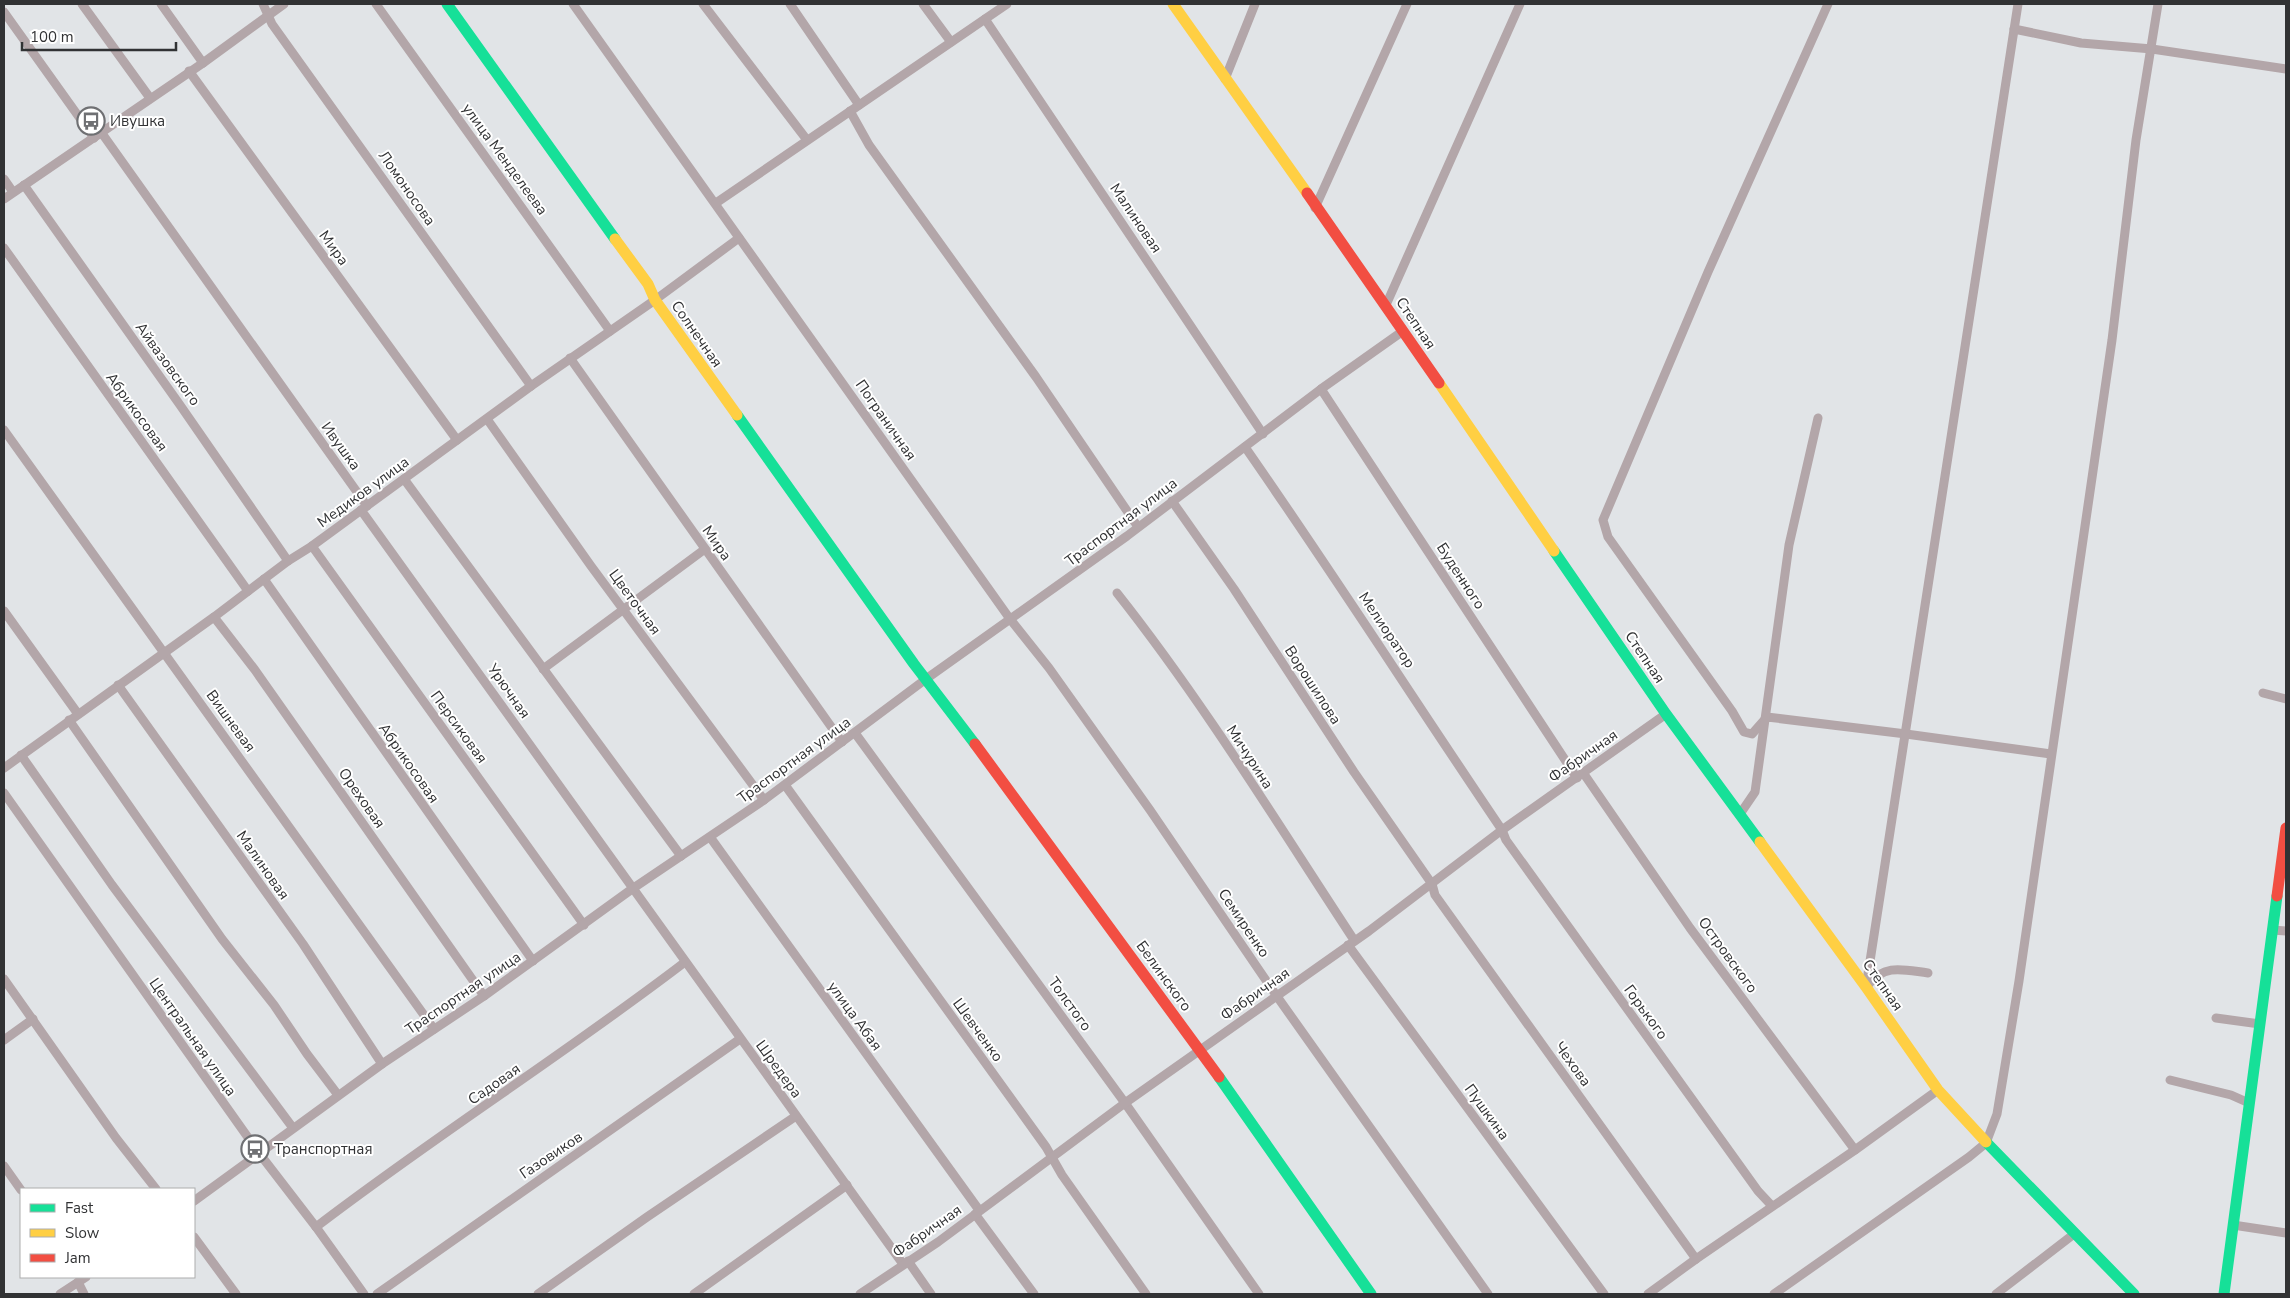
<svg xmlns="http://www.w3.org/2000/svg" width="2290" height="1298" font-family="'Nunito Sans',sans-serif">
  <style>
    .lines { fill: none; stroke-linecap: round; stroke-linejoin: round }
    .street { stroke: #b3a6a9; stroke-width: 9 }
    .fast { stroke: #16e098; stroke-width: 11 }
    .slow { stroke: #ffcf43; stroke-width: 11 }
    .jam { stroke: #f24e42; stroke-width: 11 }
    .labels { text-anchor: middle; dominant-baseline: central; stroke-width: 4; stroke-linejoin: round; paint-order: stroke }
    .poi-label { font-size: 15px; fill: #313234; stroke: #fff; text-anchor: start }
    .street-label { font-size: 15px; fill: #313234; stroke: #fff }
  </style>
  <rect width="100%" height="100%" fill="#e1e4e7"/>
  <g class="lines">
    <!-- street -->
    <g class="street">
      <polyline points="82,4 150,98"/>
      <polyline points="161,4 203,63"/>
      <polyline points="263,4 272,24 531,386"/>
      <polyline points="376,4 610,331"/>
      <polyline points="573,4 1010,619 1049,668 1150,810 1276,995 1488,1294"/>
      <polyline points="703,4 807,140"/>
      <polyline points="790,4 859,105"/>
      <polyline points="923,4 951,42"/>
      <polyline points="1828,4 1708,272 1603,520 1608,537 1732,711 1744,732 1752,734 1767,717 1906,734 2051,754"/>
      <polyline points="4,12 94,138"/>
      <polyline points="985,19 1263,434"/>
      <polyline points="2014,29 2081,43 2152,49 2286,69"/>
      <polyline points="189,71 457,440"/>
      <polyline points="1225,79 1255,4"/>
      <polyline points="850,111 869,145 1036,377 1138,527"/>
      <polyline points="101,132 367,506"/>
      <polyline points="4,179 13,192"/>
      <polyline points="24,185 180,405 288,561"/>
      <polyline points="4,199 203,63 284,4"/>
      <polyline points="716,203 1007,4"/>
      <polyline points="1315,208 1407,4"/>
      <polyline points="4,248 248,591"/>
      <polyline points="1386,305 1520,4"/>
      <polyline points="570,358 842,742"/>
      <polyline points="1321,389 1577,778"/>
      <polyline points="487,419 591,566 764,800"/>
      <polyline points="4,430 434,1029"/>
      <path d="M 1245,447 C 1333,573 1416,703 1502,830 L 1506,840 L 1758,1191 L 1772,1206"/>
      <polyline points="404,479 681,856"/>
      <polyline points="1172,501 1234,589 1354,772 1432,884 1435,895 1696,1259"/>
      <polyline points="361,510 903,1264"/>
      <polyline points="312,546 584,925"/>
      <polyline points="264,579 533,961"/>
      <path d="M 1117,593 C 1204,703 1277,823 1354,940"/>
      <polyline points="4,611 78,714"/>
      <polyline points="214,617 255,670 484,996"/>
      <polyline points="543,669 705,549"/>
      <polyline points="118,685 303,944 382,1064"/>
      <polyline points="2263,693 2286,699"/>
      <polyline points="69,720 222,939 274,1005 307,1054 338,1095"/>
      <polyline points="855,733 1125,1103 1259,1294"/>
      <polyline points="21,755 112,885 293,1128"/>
      <polyline points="4,768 214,617 288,561 312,546 531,386 655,300 739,238"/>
      <polyline points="1584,774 1690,928 1855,1150"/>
      <polyline points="785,785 1046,1147 1062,1175 1146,1294"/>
      <polyline points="4,793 259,1153 316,1227 364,1294"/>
      <polyline points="1740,814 1755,792 1789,545 1818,418"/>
      <polyline points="710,837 979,1210"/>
      <polyline points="2272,930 2286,931"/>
      <polyline points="1348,945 1604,1294"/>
      <polyline points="4,979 116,1138 156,1189"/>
      <path d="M 1868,985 C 1885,963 1904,970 1928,973"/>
      <polyline points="1866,987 2018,4"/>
      <polyline points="2216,1018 2260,1024"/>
      <polyline points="4,1040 33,1019"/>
      <polyline points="2170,1080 2231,1095 2249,1103"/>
      <polyline points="4,1166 21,1190"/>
      <polyline points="194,1201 382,1064 484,996 632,889 764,800 926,679 1127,536 1321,389 1403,331"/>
      <polyline points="975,1214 1034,1294"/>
      <polyline points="2233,1225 2286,1233"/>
      <path d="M 316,1227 C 436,1135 565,1054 685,962"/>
      <polyline points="194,1237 236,1294"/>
      <polyline points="908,1261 931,1294"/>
      <polyline points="78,1282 84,1294"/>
      <polyline points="60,1294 86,1277"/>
      <polyline points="377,1294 740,1039"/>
      <polyline points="538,1294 647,1217 796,1116"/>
      <polyline points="694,1294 847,1185"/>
      <polyline points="860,1294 938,1242 1125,1103 1369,931 1502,830 1666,714"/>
      <polyline points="1648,1294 1696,1259 1855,1150 1938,1090"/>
      <polyline points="1774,1294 1969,1157 1986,1143 1997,1114 2019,981 2112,340 2136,140 2158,4"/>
      <polyline points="1996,1294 2074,1234"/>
    </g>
    <!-- fast -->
    <g class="fast">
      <polyline points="447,4 615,239"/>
      <polyline points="737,415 914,664 975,744"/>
      <polyline points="1554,551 1666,714 1760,842"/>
      <polyline points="1219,1077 1371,1294"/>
      <polyline points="1986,1142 2134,1294"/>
      <polyline points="2224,1294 2277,896"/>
    </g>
    <!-- slow -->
    <g class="slow">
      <polyline points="1173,4 1307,193"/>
      <polyline points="615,239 648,284 655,300 737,415"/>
      <polyline points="1439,383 1554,551"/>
      <polyline points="1760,842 1866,987 1938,1090 1986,1142"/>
    </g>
    <!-- jam -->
    <g class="jam">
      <polyline points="1307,193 1439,383"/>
      <polyline points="975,744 1219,1077"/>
      <polyline points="2277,896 2286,828"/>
    </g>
  </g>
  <!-- icons -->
  <defs>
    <g id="bus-ring" transform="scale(1.4375)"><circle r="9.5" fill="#fff" stroke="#6f7073" stroke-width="1.5"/><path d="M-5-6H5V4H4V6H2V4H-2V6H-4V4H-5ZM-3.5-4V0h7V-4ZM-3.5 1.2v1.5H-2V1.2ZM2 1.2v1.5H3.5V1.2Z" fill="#6f7073"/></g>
  </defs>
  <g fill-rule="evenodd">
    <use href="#bus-ring" x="91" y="121"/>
    <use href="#bus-ring" x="255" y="1149"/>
  </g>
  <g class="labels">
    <!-- poi labels -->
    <g class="poi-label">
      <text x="110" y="121">Ивушка</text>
      <text x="274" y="1149">Транспортная</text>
    </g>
    <!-- street labels -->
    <g class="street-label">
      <text transform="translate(505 159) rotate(54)">улица Менделеева</text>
      <text transform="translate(407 188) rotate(55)">Ломоносова</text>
      <text transform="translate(1136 218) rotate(56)">Малиновая</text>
      <text transform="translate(334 248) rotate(54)">Мира</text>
      <text transform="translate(1416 323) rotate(56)">Степная</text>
      <text transform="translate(697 334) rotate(55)">Солнечная</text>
      <text transform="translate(168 364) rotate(54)">Айвазовского</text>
      <text transform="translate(137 412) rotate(54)">Абрикосовая</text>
      <text transform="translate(886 420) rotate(55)">Пограничная</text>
      <text transform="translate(341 446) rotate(54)">Ивушка</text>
      <text transform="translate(363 492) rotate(-36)">Медиков улица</text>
      <text transform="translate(1121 522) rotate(-37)">Траспортная улица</text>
      <text transform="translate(717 543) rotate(55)">Мира</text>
      <text transform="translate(1461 576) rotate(57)">Буденного</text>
      <text transform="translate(635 602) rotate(54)">Цветочная</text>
      <text transform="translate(1387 630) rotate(56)">Мелиоратор</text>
      <text transform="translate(1645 657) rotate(56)">Степная</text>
      <text transform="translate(1313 685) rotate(57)">Ворошилова</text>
      <text transform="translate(509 691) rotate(55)">Урючная</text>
      <text transform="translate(231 721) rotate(54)">Вишневая</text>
      <text transform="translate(459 727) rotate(54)">Персиковая</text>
      <text transform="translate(1583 756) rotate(-35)">Фабричная</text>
      <text transform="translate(1250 757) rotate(57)">Мичурина</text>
      <text transform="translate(794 760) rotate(-36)">Траспортная улица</text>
      <text transform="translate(409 763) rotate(55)">Абрикосовая</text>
      <text transform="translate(362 798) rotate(55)">Ореховая</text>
      <text transform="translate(263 865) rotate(55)">Малиновая</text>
      <text transform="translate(1244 923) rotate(56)">Семиренко</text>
      <text transform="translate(1728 955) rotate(54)">Островского</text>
      <text transform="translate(1164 976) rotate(54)">Белинского</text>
      <text transform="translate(1883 985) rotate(55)">Степная</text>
      <text transform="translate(463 993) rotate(-34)">Траспортная улица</text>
      <text transform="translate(1255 994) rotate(-35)">Фабричная</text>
      <text transform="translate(1070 1004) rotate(54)">Толстого</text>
      <text transform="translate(1646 1012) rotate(54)">Горького</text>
      <text transform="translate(855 1016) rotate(54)">улица Абая</text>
      <text transform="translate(978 1030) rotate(54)">Шевченко</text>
      <text transform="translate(193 1037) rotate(55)">Центральная улица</text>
      <text transform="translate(1573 1064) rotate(54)">Чехова</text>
      <text transform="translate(779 1069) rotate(54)">Шредера</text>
      <text transform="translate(494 1084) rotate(-35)">Садовая</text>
      <text transform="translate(1487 1112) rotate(54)">Пушкина</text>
      <text transform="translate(551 1155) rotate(-34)">Газовиков</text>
      <text transform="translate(927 1231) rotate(-35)">Фабричная</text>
    </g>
  </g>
  <!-- border -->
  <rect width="2290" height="1298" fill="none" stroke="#313234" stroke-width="10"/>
  <!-- legend -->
  <rect x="20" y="1188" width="175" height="90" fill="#ffffff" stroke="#adadae"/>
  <rect x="30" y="1204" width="25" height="8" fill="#16e098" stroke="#adadae"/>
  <text x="65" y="1213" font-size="15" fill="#313234">Fast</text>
  <rect x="30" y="1229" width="25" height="8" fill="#ffcf43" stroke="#adadae"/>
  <text x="65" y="1238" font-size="15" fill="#313234">Slow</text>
  <rect x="30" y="1254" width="25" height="8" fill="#f24e42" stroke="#adadae"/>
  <text x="65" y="1263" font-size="15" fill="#313234">Jam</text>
  <!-- scale -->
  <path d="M22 42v8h154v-8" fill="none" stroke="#313234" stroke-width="2.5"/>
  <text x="30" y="42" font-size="15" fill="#313234" stroke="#ffffff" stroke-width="4" paint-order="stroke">100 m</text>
</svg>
